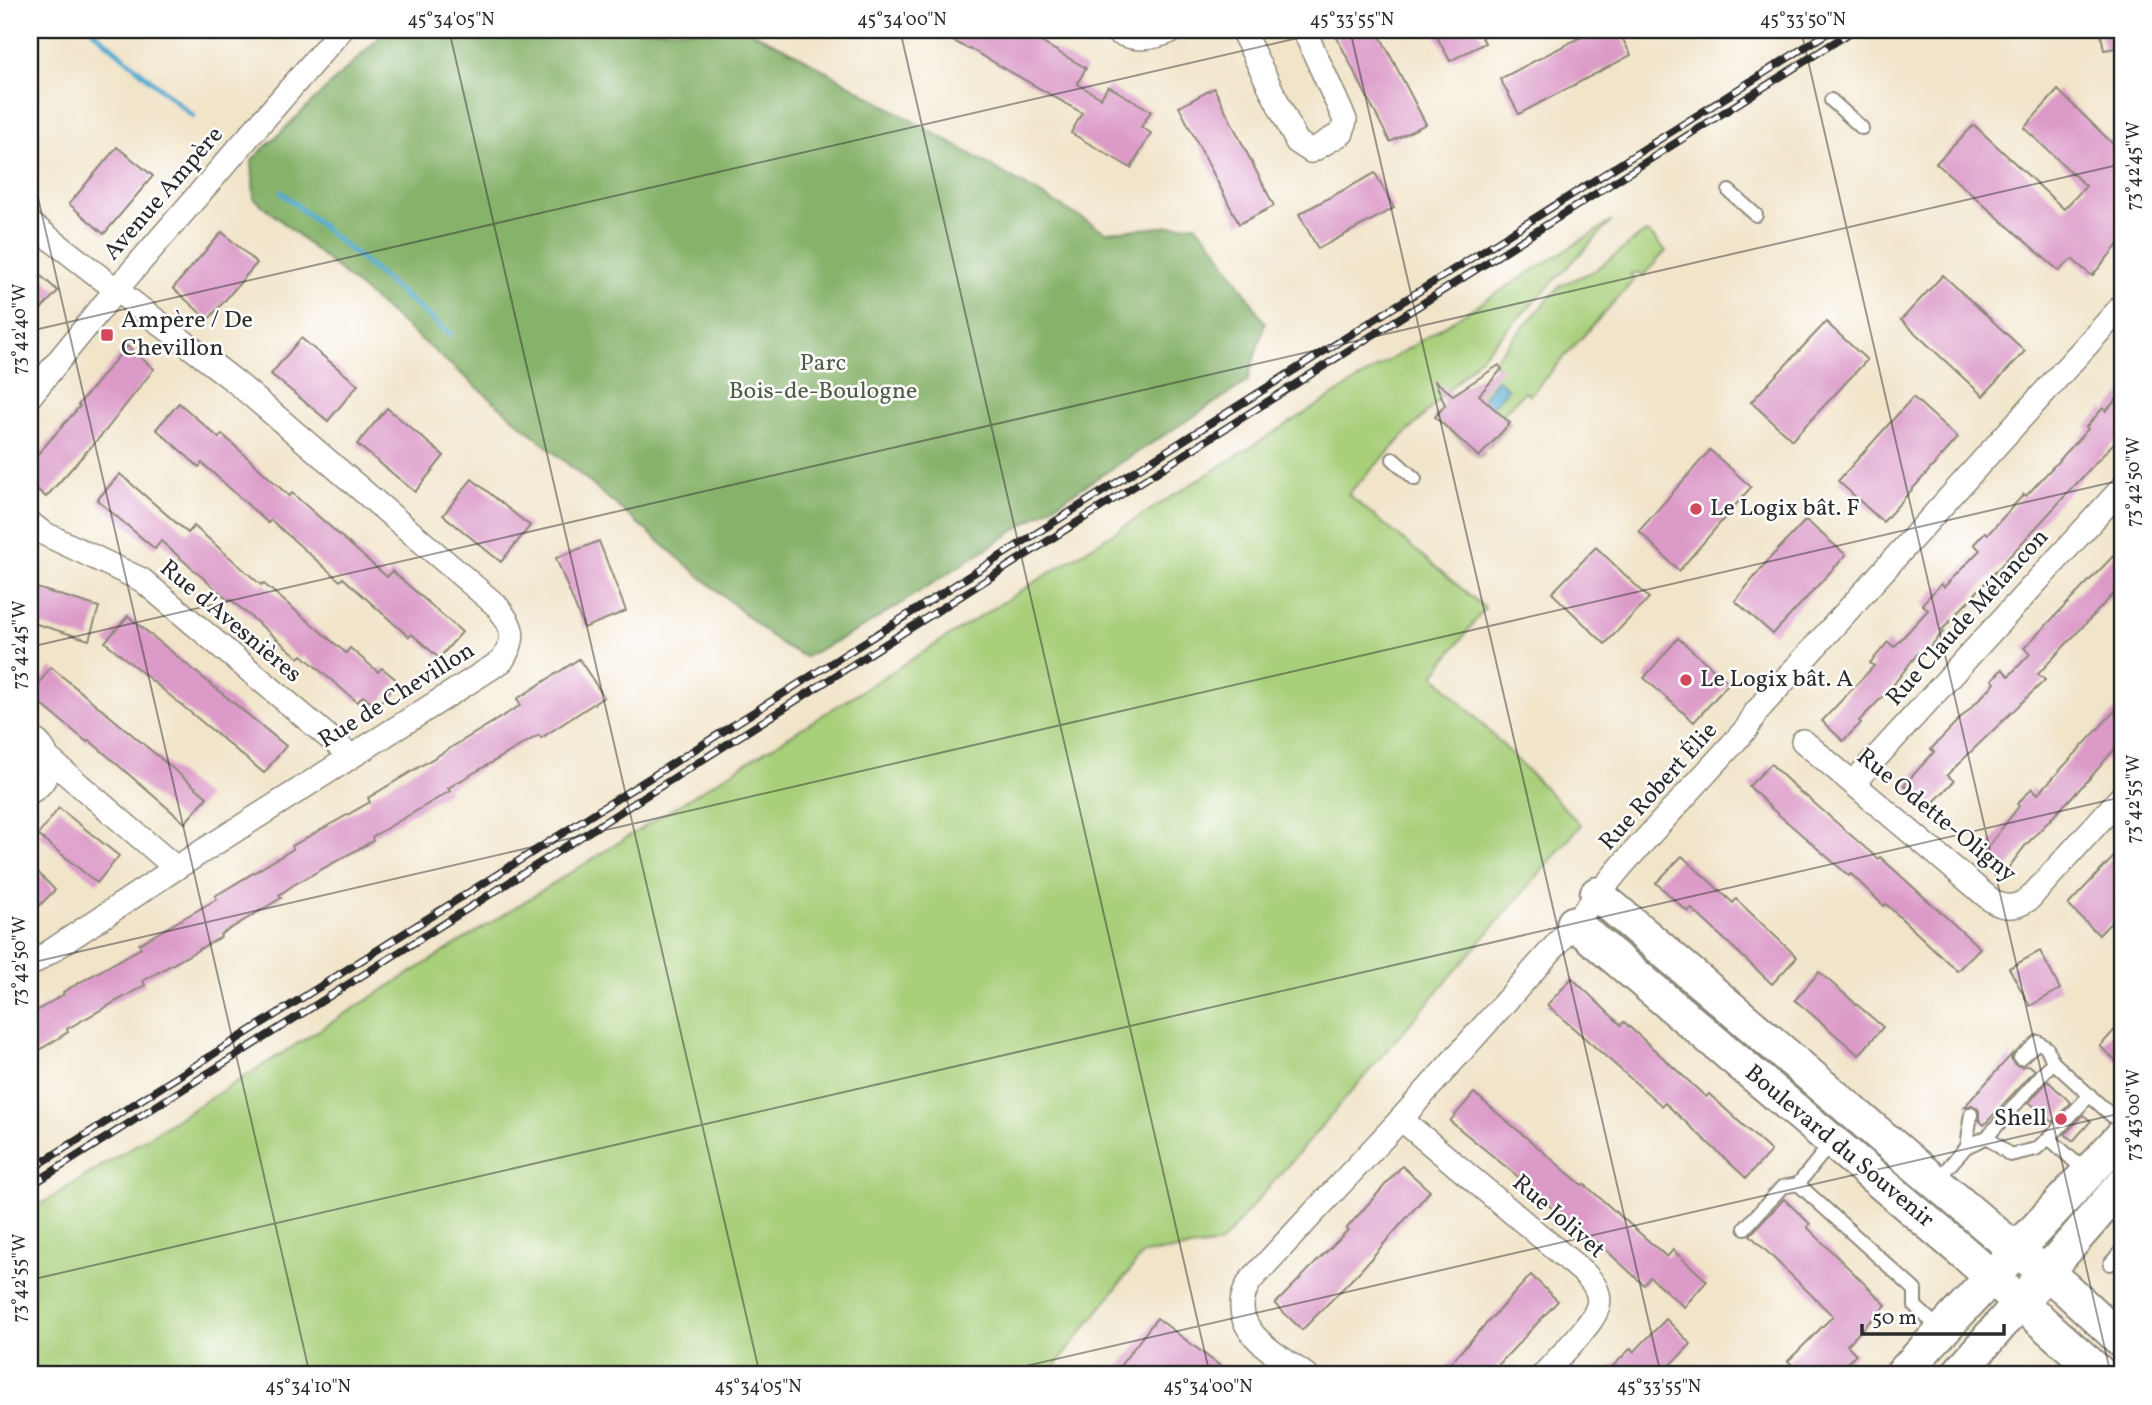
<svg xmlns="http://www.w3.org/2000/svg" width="2152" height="1405" font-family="Vollkorn,serif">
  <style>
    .green { fill: #a8cf7a; stroke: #6a7d52; stroke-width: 2 }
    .forest { fill: #86b26a; stroke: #586e4a; stroke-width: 2 }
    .water { fill: #53aad0; stroke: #3f6a7e; stroke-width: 2 }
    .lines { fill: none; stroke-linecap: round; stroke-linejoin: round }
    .stream { stroke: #53aad0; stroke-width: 5 }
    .building { fill: #db9ac8 }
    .lane-casing { stroke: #8e887a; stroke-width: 16 }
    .street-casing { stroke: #8e887a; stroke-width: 26 }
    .secondary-casing { stroke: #8e887a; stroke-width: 37 }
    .lane { stroke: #fff; stroke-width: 12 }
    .street { stroke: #fff; stroke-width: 23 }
    .secondary { stroke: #fff; stroke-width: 33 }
    .rail-casing { stroke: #2b2b2b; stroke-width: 8 }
    .rail { stroke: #fff; stroke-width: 5; stroke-dasharray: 16; stroke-linecap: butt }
    .ticks { fill: none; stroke: #2b2b2b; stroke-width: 2; stroke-opacity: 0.45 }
    .poi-dot { fill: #d1495b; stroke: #fff; stroke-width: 2.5 }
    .labels { text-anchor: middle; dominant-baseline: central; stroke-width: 5; stroke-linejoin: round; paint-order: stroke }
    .street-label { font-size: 24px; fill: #2b2b2b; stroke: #fff }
    .poi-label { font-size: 24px; fill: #2b2b2b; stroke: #fff; text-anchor: start }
    .park-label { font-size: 24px; fill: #505c43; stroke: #fff }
    .neatline { fill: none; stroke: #2b2b2b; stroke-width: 2.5 }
    .ticks-label { font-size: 18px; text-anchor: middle; fill: #2b2b2b }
  </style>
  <rect width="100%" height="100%" fill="#fff"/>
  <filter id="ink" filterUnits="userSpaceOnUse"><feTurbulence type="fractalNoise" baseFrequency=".0143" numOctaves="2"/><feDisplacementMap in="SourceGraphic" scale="14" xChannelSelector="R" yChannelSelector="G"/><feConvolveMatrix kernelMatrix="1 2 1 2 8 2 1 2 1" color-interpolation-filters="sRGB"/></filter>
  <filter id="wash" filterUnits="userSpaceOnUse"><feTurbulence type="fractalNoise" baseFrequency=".00686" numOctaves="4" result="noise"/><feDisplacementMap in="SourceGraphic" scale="28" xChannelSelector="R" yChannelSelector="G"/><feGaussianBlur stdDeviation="1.57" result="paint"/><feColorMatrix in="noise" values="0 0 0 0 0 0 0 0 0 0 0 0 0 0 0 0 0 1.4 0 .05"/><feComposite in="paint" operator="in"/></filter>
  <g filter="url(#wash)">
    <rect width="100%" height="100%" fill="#f1e4c9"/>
    <!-- green -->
    <g class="green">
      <polygon points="1612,221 1348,494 1485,608 1434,675 1581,825 1220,1244 1143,1254 1048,1375 30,1375 30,1211"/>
      <polygon points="1644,233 1649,233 1666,251 1643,276 1638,272 1630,274 1635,279 1530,395 1525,391 1502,415 1510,423 1489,447 1487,445 1481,449 1484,453 1479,457 1435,417 1445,406 1444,402 1451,394 1453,395 1498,367 1492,362 1561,285 1594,271"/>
    </g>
    <!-- forest -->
    <polygon class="forest" points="387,30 747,30 789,50 1106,232 1195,224 1215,246 1265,323 1247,382 864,627 805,657 779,643 254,198 252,160"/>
    <!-- water -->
    <polygon class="water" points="1498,379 1508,389 1488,410 1479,402"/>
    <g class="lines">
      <!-- stream -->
      <g class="stream">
        <polyline points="92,30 193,116"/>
        <polyline points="281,192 450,334"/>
      </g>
    </g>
    <g id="blocks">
      <!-- building -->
      <g class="building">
        <polygon points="934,30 1020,30 1086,68 1077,84 1101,98 1108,86 1151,111 1141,127 1151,133 1131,168 1071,133 1082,113 969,48 968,49"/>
        <polygon points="1333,30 1377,30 1426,124 1390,142"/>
        <polygon points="1433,30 1478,30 1485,43 1450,61"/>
        <polygon points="1594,30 1618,30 1631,55 1519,114 1500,79"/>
        <polygon points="2100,30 2122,30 2122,47 2104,50"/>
        <polygon points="1214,88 1274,206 1239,224 1179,107"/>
        <polygon points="2058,90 2122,153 2122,240 2092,276 2072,259 2059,271 1936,163 1974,125 2064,209 2086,186 2024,128"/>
        <polygon points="117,147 153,176 104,234 69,204"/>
        <polygon points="1375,173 1394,208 1318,249 1299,214"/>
        <polygon points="222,232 257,263 208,320 173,288"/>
        <polygon points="30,266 58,291 30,321"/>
        <polygon points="1943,275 2025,351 1983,396 1901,320"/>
        <polygon points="1826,322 1867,360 1792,440 1751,402"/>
        <polygon points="301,338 358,385 328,421 271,374"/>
        <polygon points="127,346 154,369 106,430 46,497 30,483 30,463 80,406 78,405"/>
        <polygon points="1499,365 1502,369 1479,395 1510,423 1479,457 1435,417 1445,405 1435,381 1453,395"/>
        <polygon points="2122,393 2122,434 1941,631 1943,632 1922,656 1918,653 1890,689 1859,721 1861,723 1843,741 1822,721 1874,666 1870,663 1888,642 1894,647 1928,610 1922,604 1941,584 1944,587 1980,550 1974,544 1985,532 1988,534 2024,494 2026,496 2088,429 2086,427 2103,408 2106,411"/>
        <polygon points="1913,397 1958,438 1883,522 1838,481"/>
        <polygon points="179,403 219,438 222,434 289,496 292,493 387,577 392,571 462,632 439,658 412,634 409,637 343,578 340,581 271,520 268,523 202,463 199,467 156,429"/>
        <polygon points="387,408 444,456 415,492 357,444"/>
        <polygon points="1710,450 1751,487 1679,571 1639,531"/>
        <polygon points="120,474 188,533 194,526 261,585 263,583 346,653 350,648 378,672 382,668 398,681 376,707 363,696 357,702 302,655 299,658 230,599 229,601 161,541 155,549 97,500"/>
        <polygon points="472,479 530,526 501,562 443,515"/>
        <polygon points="1806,520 1846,555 1773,634 1735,601 1769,559"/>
        <polygon points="599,541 626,611 584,628 556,558"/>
        <polygon points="1596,547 1649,598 1605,644 1552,593"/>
        <polygon points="2122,547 2122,585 2038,674 2045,680 1947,775 1954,781 1928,808 1904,785 1934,752 1931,749 1995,683 1992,680 2002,669 2009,676 2030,654 2024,648"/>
        <polygon points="30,586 99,607 89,640 30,622"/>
        <polygon points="128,616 286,746 264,773 105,642"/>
        <polygon points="1678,638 1729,683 1694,722 1644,678"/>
        <polygon points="579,659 604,697 541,738 539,735 448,788 450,791 372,837 373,841 295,884 279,895 281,898 220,935 221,937 143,981 145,985 67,1029 68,1032 30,1056 30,1015 64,994 63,992 141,948 139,944 217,899 215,896 293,849 292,846 370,802 368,798 521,705 517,699"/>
        <polygon points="51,667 207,797 185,823 89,740 87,742 30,695"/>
        <polygon points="2122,703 2122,740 2091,777 2025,846 2003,875 1980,857 2019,806 2017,804 2032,788 2038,794"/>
        <polygon points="1771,764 1803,795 1804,794 1878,859 1880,857 1980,948 1957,971 1886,904 1884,906 1851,874 1849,876 1770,807 1749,786"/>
        <polygon points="59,808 119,856 97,883 38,835"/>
        <polygon points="2122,848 2122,911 2099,935 2068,905"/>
        <polygon points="1682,856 1733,903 1736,899 1797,957 1772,984 1691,908 1688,912 1656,883"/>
        <polygon points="30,864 55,890 30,915"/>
        <polygon points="2040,951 2060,989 2030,1006 2009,968"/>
        <polygon points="1819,972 1883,1027 1859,1055 1795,1000"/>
        <polygon points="1572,978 1621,1025 1624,1022 1706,1097 1709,1094 1771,1151 1746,1178 1665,1103 1662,1106 1547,1005"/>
        <polygon points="2122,1022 2122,1067 2100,1046"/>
        <polygon points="2012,1054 2011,1059 2014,1064 2021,1067 2029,1065 2035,1070 1984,1125 1979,1120 1979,1111 1977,1108 1972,1105 1964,1107"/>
        <polygon points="2048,1081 2071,1103 2052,1122 2029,1102"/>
        <polygon points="1474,1093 1582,1185 1584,1184 1667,1257 1673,1250 1707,1281 1684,1307 1650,1277 1644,1285 1596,1241 1592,1245 1516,1175 1450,1121"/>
        <polygon points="2083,1115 2091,1121 2073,1141 2065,1134"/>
        <polygon points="1402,1166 1430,1191 1361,1270 1302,1330 1275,1304 1348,1230 1346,1229"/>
        <polygon points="1784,1199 1810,1224 1807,1227 1886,1305 1847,1345 1856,1354 1835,1375 1802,1375 1788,1361 1833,1316 1750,1235"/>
        <polygon points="1531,1275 1558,1301 1489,1375 1439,1375"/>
        <polygon points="1157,1318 1232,1375 1113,1375"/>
        <polygon points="1666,1319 1691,1344 1661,1375 1604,1375 1631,1348 1634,1352"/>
      </g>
    </g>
  </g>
  <g filter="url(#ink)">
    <use href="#blocks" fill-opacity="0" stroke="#8e887a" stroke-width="2"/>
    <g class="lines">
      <!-- lane casing -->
      <g class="lane-casing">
        <g id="lane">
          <polyline points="1831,100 1862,128"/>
          <polyline points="1729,191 1756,215"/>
          <polyline points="1393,459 1415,479"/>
          <polyline points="2020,1058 2038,1042 2047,1048 2053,1062"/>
          <polyline points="1987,1137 2010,1155 2036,1149 2049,1138 2087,1173"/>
          <polyline points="2049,1138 2090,1095"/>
          <polyline points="1832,1142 1798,1184 1915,1290 1915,1306 1940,1329"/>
          <polyline points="1966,1147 1971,1114"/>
          <polyline points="1936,1181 1966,1147 1987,1137 2053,1062 2122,1125"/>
          <polyline points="1745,1228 1782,1187 1798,1184"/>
          <polyline points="2110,1264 2122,1250"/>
        </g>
      </g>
      <!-- street casing -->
      <g class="street-casing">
        <g id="street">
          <path d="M 1113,30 C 1134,42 1152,39 1174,30"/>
          <polyline points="1242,30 1297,142 1311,151 1342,133 1345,120 1304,30"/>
          <path d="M 30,223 L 237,383 L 497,606 C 514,629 517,636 502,661 L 176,868 L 30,965"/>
          <polyline points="30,396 115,291 341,30"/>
          <polyline points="30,523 43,533 142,580 351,756"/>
          <path d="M 30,737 C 54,750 54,780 30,792"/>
          <path d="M 1803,741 L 1991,900 C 2004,909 2016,908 2029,899 L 2122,796"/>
          <polyline points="48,758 176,868"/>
          <polyline points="1853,783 2122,488"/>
          <path d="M 1401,1119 L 1583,1272 C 1611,1298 1597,1314 1577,1338 C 1566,1350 1554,1363 1543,1375"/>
          <path d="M 1306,1375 C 1274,1352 1222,1328 1250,1281 L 1401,1119 L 1556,945 L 1624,863 L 1747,728 L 1756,712 L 2122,306"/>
        </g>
      </g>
      <!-- secondary casing -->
      <g class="secondary-casing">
        <g id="secondary">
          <polyline points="1597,894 1994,1232 2065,1288 2122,1341"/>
          <polyline points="1574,923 1963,1252 2102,1375"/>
          <polyline points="1901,1375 2122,1136"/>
          <polyline points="1957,1375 2122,1185"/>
        </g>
      </g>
      <!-- lane -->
      <use href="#lane" class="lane"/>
      <!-- street -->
      <use href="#street" class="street"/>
      <!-- secondary -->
      <use href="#secondary" class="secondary"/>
      <!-- rail casing -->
      <g class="rail-casing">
        <g id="rail">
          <polyline points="30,1170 1832,30"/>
          <polyline points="30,1186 1854,30"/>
        </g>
      </g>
      <!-- rail -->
      <use href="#rail" class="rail"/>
    </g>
  </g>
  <!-- ticks -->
  <path class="ticks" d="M 449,30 L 760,1375M 900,30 L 1210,1375M 1350,30 L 1661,1375M 1801,30 L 2111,1375M 30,163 L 310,1375M 30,331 L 1333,30M 30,647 L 2122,164M 30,963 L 2122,480M 30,1280 L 2122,797M 987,1375 L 2122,1113"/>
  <!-- markers -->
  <g class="poi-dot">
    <rect x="100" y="328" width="14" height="14" rx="3.5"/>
    <circle cx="1696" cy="509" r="7"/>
    <circle cx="1686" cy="680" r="7"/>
    <circle cx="2061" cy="1119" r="7"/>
  </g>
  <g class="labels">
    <!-- street labels -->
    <g class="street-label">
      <text transform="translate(164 194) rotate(-49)">Avenue Ampère</text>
      <text transform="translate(1968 618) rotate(-48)">Rue Claude Mélancon</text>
      <text transform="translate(230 622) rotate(40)">Rue d'Avesnières</text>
      <text transform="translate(397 696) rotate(-32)">Rue de Chevillon</text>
      <text transform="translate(1659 787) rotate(-48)">Rue Robert Élie</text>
      <text transform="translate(1936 816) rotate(39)">Rue Odette-Oligny</text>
      <text transform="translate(1839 1147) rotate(40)">Boulevard du Souvenir</text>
      <text transform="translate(1558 1217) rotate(41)">Rue Jolivet</text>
    </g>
    <!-- poi labels -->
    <g class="poi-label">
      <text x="121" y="321">Ampère / De<tspan x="121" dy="28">Chevillon</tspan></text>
      <text x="1710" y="509">Le Logix bât. F</text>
      <text x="1700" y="680">Le Logix bât. A</text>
      <text x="2047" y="1119" text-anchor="end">Shell</text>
    </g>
    <!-- park labels -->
    <g class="park-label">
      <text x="823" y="364">Parc<tspan x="823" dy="28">Bois-de-Boulogne</tspan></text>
    </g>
  </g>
  <!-- margin -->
  <rect width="2152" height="1405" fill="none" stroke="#fff" stroke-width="77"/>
  <!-- scale -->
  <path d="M1862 1324v10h142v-10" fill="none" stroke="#2b2b2b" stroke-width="3.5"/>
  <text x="1872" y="1324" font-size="21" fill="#2b2b2b" stroke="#ffffff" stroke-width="5" paint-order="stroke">50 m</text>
  <rect x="38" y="38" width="2076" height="1328" class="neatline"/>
  <g class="ticks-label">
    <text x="451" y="25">45°34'05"N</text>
    <text x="902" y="25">45°34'00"N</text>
    <text x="1352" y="25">45°33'55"N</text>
    <text x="1803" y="25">45°33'50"N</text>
    <text transform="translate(2133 166) rotate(-90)" y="6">73°42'45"W</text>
    <text transform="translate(19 329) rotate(-90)" y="6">73°42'40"W</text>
    <text transform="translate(2133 482) rotate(-90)" y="6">73°42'50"W</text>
    <text transform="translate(19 645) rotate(-90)" y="6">73°42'45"W</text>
    <text transform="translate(2133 799) rotate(-90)" y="6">73°42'55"W</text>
    <text transform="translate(19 961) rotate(-90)" y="6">73°42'50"W</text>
    <text transform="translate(2133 1115) rotate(-90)" y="6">73°43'00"W</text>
    <text transform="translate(19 1278) rotate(-90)" y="6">73°42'55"W</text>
    <text x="308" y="1392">45°34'10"N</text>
    <text x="758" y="1392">45°34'05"N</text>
    <text x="1208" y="1392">45°34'00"N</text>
    <text x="1659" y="1392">45°33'55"N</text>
  </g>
</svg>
